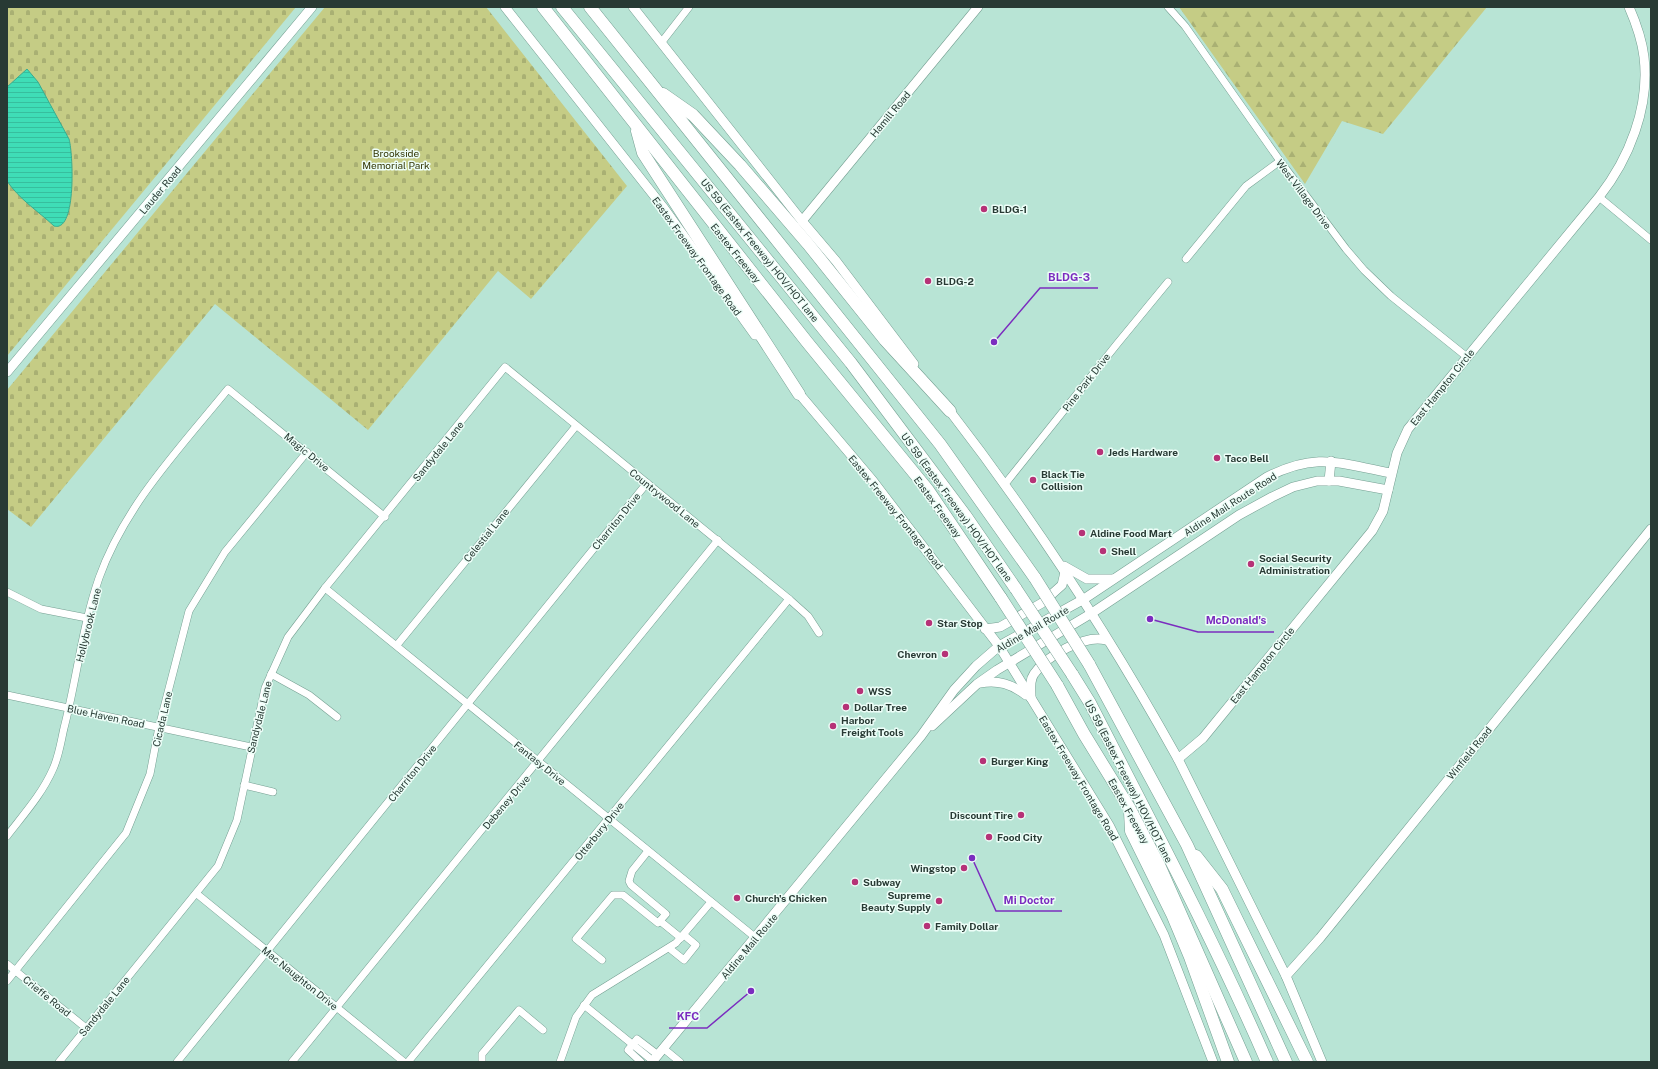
<svg xmlns="http://www.w3.org/2000/svg" width="1658" height="1069" font-family="'Public Sans',sans-serif">
  <style>
    .forest { fill: url(#forest-firs) }
    .cemetery { fill: url(#cemetery-stones) }
    .water { fill: url(#water-rules); stroke: #38ac90 }
    .lines { fill: none; stroke-linecap: round; stroke-linejoin: round }
    .street-casing { stroke: #759f92; stroke-width: 8 }
    .secondary-casing { stroke: #759f92; stroke-width: 10 }
    .highway-casing { stroke: #759f92; stroke-width: 13 }
    .street { stroke: #fff; stroke-width: 7 }
    .secondary { stroke: #fff; stroke-width: 9 }
    .highway { stroke: #fff; stroke-width: 12 }
    .highway-bridge-casing { stroke: #759f92; stroke-width: 13; stroke-linecap: butt }
    .highway-bridge { stroke: #fff; stroke-width: 12 }
    .poi-dot { fill: #b63277; stroke: #edfef8; stroke-width: 1.5 }
    .labels { text-anchor: middle; dominant-baseline: central; stroke-width: 3; stroke-linejoin: round; paint-order: stroke }
    .street-label { font-size: 10px; fill: #283a34; stroke: #edfef8 }
    .park-label { font-size: 10px; fill: #343705; stroke: #edfef8 }
    .poi-label { font-size: 10px; font-weight: bold; fill: #283a34; stroke: #edfef8; text-anchor: start }
    .leader { fill: none; stroke: #7b2cbf; stroke-width: 1.5 }
    .callout-dot { fill: #7b2cbf; stroke: #edfef8; stroke-width: 1.5 }
    .callout-label { font-size: 11px; text-anchor: middle; font-weight: bold; fill: #7b2cbf; stroke: #edfef8; stroke-width: 3; stroke-linejoin: round; paint-order: stroke }
  </style>
  <defs>
    <pattern id="forest-firs" width="22" height="20" patternUnits="userSpaceOnUse"><rect width="22" height="20" fill="#c5cc85"/><path d="M5 1l3.5 6h-7zM16 11l3.5 6h-7z" fill="#a9b073"/></pattern>
    <pattern id="cemetery-stones" width="16" height="16" patternUnits="userSpaceOnUse"><rect width="16" height="16" fill="#c5cc85"/><path d="M2 7V4a2 2 0 0 1 4 0v3zM10 15v-3a2 2 0 0 1 4 0v3z" fill="#a9b073"/></pattern>
    <pattern id="water-rules" width="6" height="5" patternUnits="userSpaceOnUse"><rect width="6" height="5" fill="#3fddb7"/><path d="M0 2.5h6" fill="none" stroke="#37be9e"/></pattern>
  </defs>
  <rect width="100%" height="100%" fill="#b8e4d5"/>
  <!-- forest -->
  <polygon class="forest" points="1179,7 1487,7 1383,134 1342,121 1305,184"/>
  <!-- cemetery -->
  <g class="cemetery">
    <polygon points="7,7 296,7 7,356"/>
    <polygon points="325,7 486,7 627,186 531,299 498,271 368,430 215,304 31,527 7,509 7,390"/>
  </g>
  <!-- water -->
  <path class="water" d="M 27,69 L 38,82 L 69,139 C 73,152 77,233 54,226 C 38,211 19,199 7,181 L 7,87 Z"/>
  <g class="lines">
    <!-- street casing -->
    <g class="street-casing">
      <g id="street">
        <polyline points="1168,7 1185,26 1280,161 1346,249 1364,270 1391,296 1467,357"/>
        <polyline points="661,43 689,7"/>
        <polyline points="1599,197 1651,240"/>
        <polyline points="1186,259 1246,186 1280,161"/>
        <polyline points="1005,484 1117,344 1168,282"/>
        <polyline points="325,588 756,938"/>
        <polyline points="7,592 41,609 87,618"/>
        <polyline points="397,645 576,426"/>
        <polyline points="271,674 309,695 337,717"/>
        <polyline points="7,695 251,747"/>
        <polyline points="244,785 273,792"/>
        <path d="M 7,836 C 24,814 42,794 53,769 C 59,756 61,741 64,728 C 77,678 82,627 99,578 C 125,505 180,448 228,389 L 385,517"/>
        <polyline points="197,894 404,1062"/>
        <polyline points="660,921 681,938"/>
        <polyline points="669,948 684,960 696,945 684,935"/>
        <polyline points="602,960 576,939 613,895 623,895 658,923 666,914 631,885 629,881 632,871 648,851"/>
        <polyline points="7,964 86,1028"/>
        <polyline points="7,981 126,833 150,774 159,727 189,611 225,552 307,452"/>
        <polyline points="584,1005 653,1061"/>
        <polyline points="663,1048 680,1062"/>
        <polyline points="59,1062 218,866 237,820 265,688 288,637 325,588 505,367 789,599 808,616 819,633"/>
        <polyline points="177,1062 647,483"/>
        <polyline points="292,1062 718,540"/>
        <polyline points="408,1062 789,599"/>
        <polyline points="482,1062 482,1054 519,1010 543,1030"/>
        <polyline points="560,1062 576,1017 592,995 676,943 711,902"/>
        <polyline points="641,1062 628,1050 637,1039 658,1055"/>
      </g>
    </g>
    <!-- secondary casing -->
    <g class="secondary-casing">
      <g id="secondary">
        <polyline points="505,7 663,207 755,335"/>
        <polyline points="633,7 802,221 836,261 914,364"/>
        <polyline points="802,221 978,7"/>
        <polyline points="7,372 312,7"/>
        <polyline points="796,390 873,481 999,646 1109,825 1164,935 1213,1062"/>
        <path d="M 946,406 C 1033,518 1109,635 1178,759 L 1286,976 L 1322,1062"/>
        <polyline points="1329,481 1331,461"/>
        <polyline points="1064,566 1087,579 1113,579"/>
        <polyline points="985,629 1000,627 1042,603 1062,585 1065,572"/>
        <path d="M 980,683 C 999,680 1011,684 1026,695"/>
        <path d="M 1031,698 C 1031,690 1029,681 1034,674 C 1046,656 1085,634 1106,640"/>
        <polyline points="932,726 977,684 997,670 1092,613 1239,515 1272,497 1293,487 1317,481 1339,481 1388,490"/>
        <path d="M 1178,759 L 1203,738 L 1372,531 L 1383,511 L 1397,453 L 1408,429 L 1599,197 C 1629,159 1650,107 1644,57 C 1642,40 1636,23 1629,7"/>
        <polyline points="1286,976 1320,938 1651,529"/>
        <path d="M 652,1062 L 921,736 L 954,690 L 976,666 L 999,646 L 1084,599 L 1267,477 C 1318,451 1340,464 1391,473"/>
      </g>
    </g>
    <!-- highway casing -->
    <g class="highway-casing">
      <g id="highway">
        <polyline points="543,7 807,342 928,490 1001,598"/>
        <polyline points="562,7 851,363 965,515 1016,589"/>
        <polyline points="590,7 940,444 1035,578"/>
        <polyline points="663,94 693,115 740,165 808,244 885,340 950,411"/>
        <polyline points="637,131 643,153 799,394"/>
        <polyline points="1089,664 1187,845 1286,1062"/>
        <path d="M 1072,674 L 1090,703 C 1151,822 1214,940 1267,1062"/>
        <polyline points="1057,685 1084,734 1130,809 1159,865 1246,1062"/>
        <polyline points="1130,812 1131,831 1172,914 1190,957 1228,1062"/>
        <polyline points="1196,856 1222,889 1307,1062"/>
      </g>
    </g>
    <!-- street -->
    <use href="#street" class="street"/>
    <!-- secondary -->
    <use href="#secondary" class="secondary"/>
    <!-- highway -->
    <use href="#highway" class="highway"/>
    <!-- highway-bridge casing -->
    <g class="highway-bridge-casing">
      <g id="highway-bridge">
        <polyline points="1035,578 1089,664"/>
        <polyline points="1016,589 1072,674"/>
        <polyline points="1001,598 1057,685"/>
      </g>
    </g>
    <!-- highway-bridge -->
    <use href="#highway-bridge" class="highway-bridge"/>
  </g>
  <!-- markers -->
  <g class="poi-dot">
    <circle cx="984" cy="209" r="4"/>
    <circle cx="928" cy="281" r="4"/>
    <circle cx="1100" cy="452" r="4"/>
    <circle cx="1217" cy="458" r="4"/>
    <circle cx="1033" cy="480" r="4"/>
    <circle cx="1082" cy="533" r="4"/>
    <circle cx="1103" cy="551" r="4"/>
    <circle cx="1251" cy="564" r="4"/>
    <circle cx="929" cy="623" r="4"/>
    <circle cx="945" cy="654" r="4"/>
    <circle cx="860" cy="691" r="4"/>
    <circle cx="846" cy="707" r="4"/>
    <circle cx="833" cy="726" r="4"/>
    <circle cx="983" cy="761" r="4"/>
    <circle cx="1021" cy="815" r="4"/>
    <circle cx="989" cy="837" r="4"/>
    <circle cx="964" cy="868" r="4"/>
    <circle cx="855" cy="882" r="4"/>
    <circle cx="737" cy="898" r="4"/>
    <circle cx="939" cy="901" r="4"/>
    <circle cx="927" cy="926" r="4"/>
  </g>
  <g class="labels">
    <!-- street labels -->
    <g class="street-label">
      <text transform="translate(890 114) rotate(-50)">Hamill Road</text>
      <text transform="translate(160 190) rotate(-50)">Lauder Road</text>
      <text transform="translate(1304 194) rotate(53)">West Village Drive</text>
      <text transform="translate(760 250) rotate(51)">US 59 (Eastex Freeway) HOV/HOT lane</text>
      <text transform="translate(736 253) rotate(51)">Eastex Freeway</text>
      <text transform="translate(697 256) rotate(54)">Eastex Freeway Frontage Road</text>
      <text transform="translate(1086 382) rotate(-52)">Pine Park Drive</text>
      <text transform="translate(1442 387) rotate(-51)">East Hampton Circle</text>
      <text transform="translate(438 451) rotate(-51)">Sandydale Lane</text>
      <text transform="translate(307 452) rotate(39)">Magic Drive</text>
      <text transform="translate(665 498) rotate(39)">Countrywood Lane</text>
      <text transform="translate(1230 504) rotate(-33)">Aldine Mail Route Road</text>
      <text transform="translate(938 507) rotate(54)">Eastex Freeway</text>
      <text transform="translate(957 507) rotate(54)">US 59 (Eastex Freeway) HOV/HOT lane</text>
      <text transform="translate(896 512) rotate(51)">Eastex Freeway Frontage Road</text>
      <text transform="translate(616 521) rotate(-51)">Charriton Drive</text>
      <text transform="translate(486 535) rotate(-51)">Celestial Lane</text>
      <text transform="translate(88 625) rotate(-76)">Hollybrook Lane</text>
      <text transform="translate(1032 629) rotate(-30)">Aldine Mail Route</text>
      <text transform="translate(1262 665) rotate(-51)">East Hampton Circle</text>
      <text transform="translate(106 716) rotate(12)">Blue Haven Road</text>
      <text transform="translate(259 717) rotate(-76)">Sandydale Lane</text>
      <text transform="translate(162 719) rotate(-77)">Cicada Lane</text>
      <text transform="translate(1469 753) rotate(-51)">Winfield Road</text>
      <text transform="translate(540 763) rotate(39)">Fantasy Drive</text>
      <text transform="translate(412 773) rotate(-51)">Charriton Drive</text>
      <text transform="translate(1079 778) rotate(59)">Eastex Freeway Frontage Road</text>
      <text transform="translate(1129 781) rotate(63)">US 59 (Eastex Freeway) HOV/HOT lane</text>
      <text transform="translate(506 802) rotate(-50)">Debeney Drive</text>
      <text transform="translate(1129 811) rotate(61)">Eastex Freeway</text>
      <text transform="translate(599 831) rotate(-51)">Otterbury Drive</text>
      <text transform="translate(749 946) rotate(-50)">Aldine Mail Route</text>
      <text transform="translate(300 978) rotate(39)">Mac Naughton Drive</text>
      <text transform="translate(47 996) rotate(39)">Crieffe Road</text>
      <text transform="translate(104 1006) rotate(-51)">Sandydale Lane</text>
    </g>
    <!-- park labels -->
    <g class="park-label">
      <text x="396" y="153">Brookside<tspan x="396" dy="12">Memorial Park</tspan></text>
    </g>
    <!-- poi labels -->
    <g class="poi-label">
      <text x="992" y="209">BLDG-1</text>
      <text x="936" y="281">BLDG-2</text>
      <text x="1108" y="452">Jeds Hardware</text>
      <text x="1225" y="458">Taco Bell</text>
      <text x="1041" y="474">Black Tie<tspan x="1041" dy="12">Collision</tspan></text>
      <text x="1090" y="533">Aldine Food Mart</text>
      <text x="1111" y="551">Shell</text>
      <text x="1259" y="558">Social Security<tspan x="1259" dy="12">Administration</tspan></text>
      <text x="937" y="623">Star Stop</text>
      <text x="937" y="654" text-anchor="end">Chevron</text>
      <text x="868" y="691">WSS</text>
      <text x="854" y="707">Dollar Tree</text>
      <text x="841" y="720">Harbor<tspan x="841" dy="12">Freight Tools</tspan></text>
      <text x="991" y="761">Burger King</text>
      <text x="1013" y="815" text-anchor="end">Discount Tire</text>
      <text x="997" y="837">Food City</text>
      <text x="956" y="868" text-anchor="end">Wingstop</text>
      <text x="863" y="882">Subway</text>
      <text x="931" y="895" text-anchor="end">Supreme<tspan x="931" dy="12">Beauty Supply</tspan></text>
      <text x="745" y="898">Church's Chicken</text>
      <text x="935" y="926">Family Dollar</text>
    </g>
  </g>
  <!-- callouts -->
  <path class="leader" d="M994 342L1040 288H1098M1150 619L1198 632H1274M972 858L996 911H1062M751 991L707 1028H669"/>
  <g class="callout-dot">
    <circle cx="994" cy="342" r="4"/>
    <circle cx="1150" cy="619" r="4"/>
    <circle cx="972" cy="858" r="4"/>
    <circle cx="751" cy="991" r="4"/>
  </g>
  <g class="callout-label">
    <text x="1069" y="281">BLDG-3</text>
    <text x="1236" y="624">McDonald's</text>
    <text x="1029" y="904">Mi Doctor</text>
    <text x="688" y="1020">KFC</text>
  </g>
  <!-- border -->
  <rect width="1658" height="1069" fill="none" stroke="#283a34" stroke-width="16"/>
</svg>
